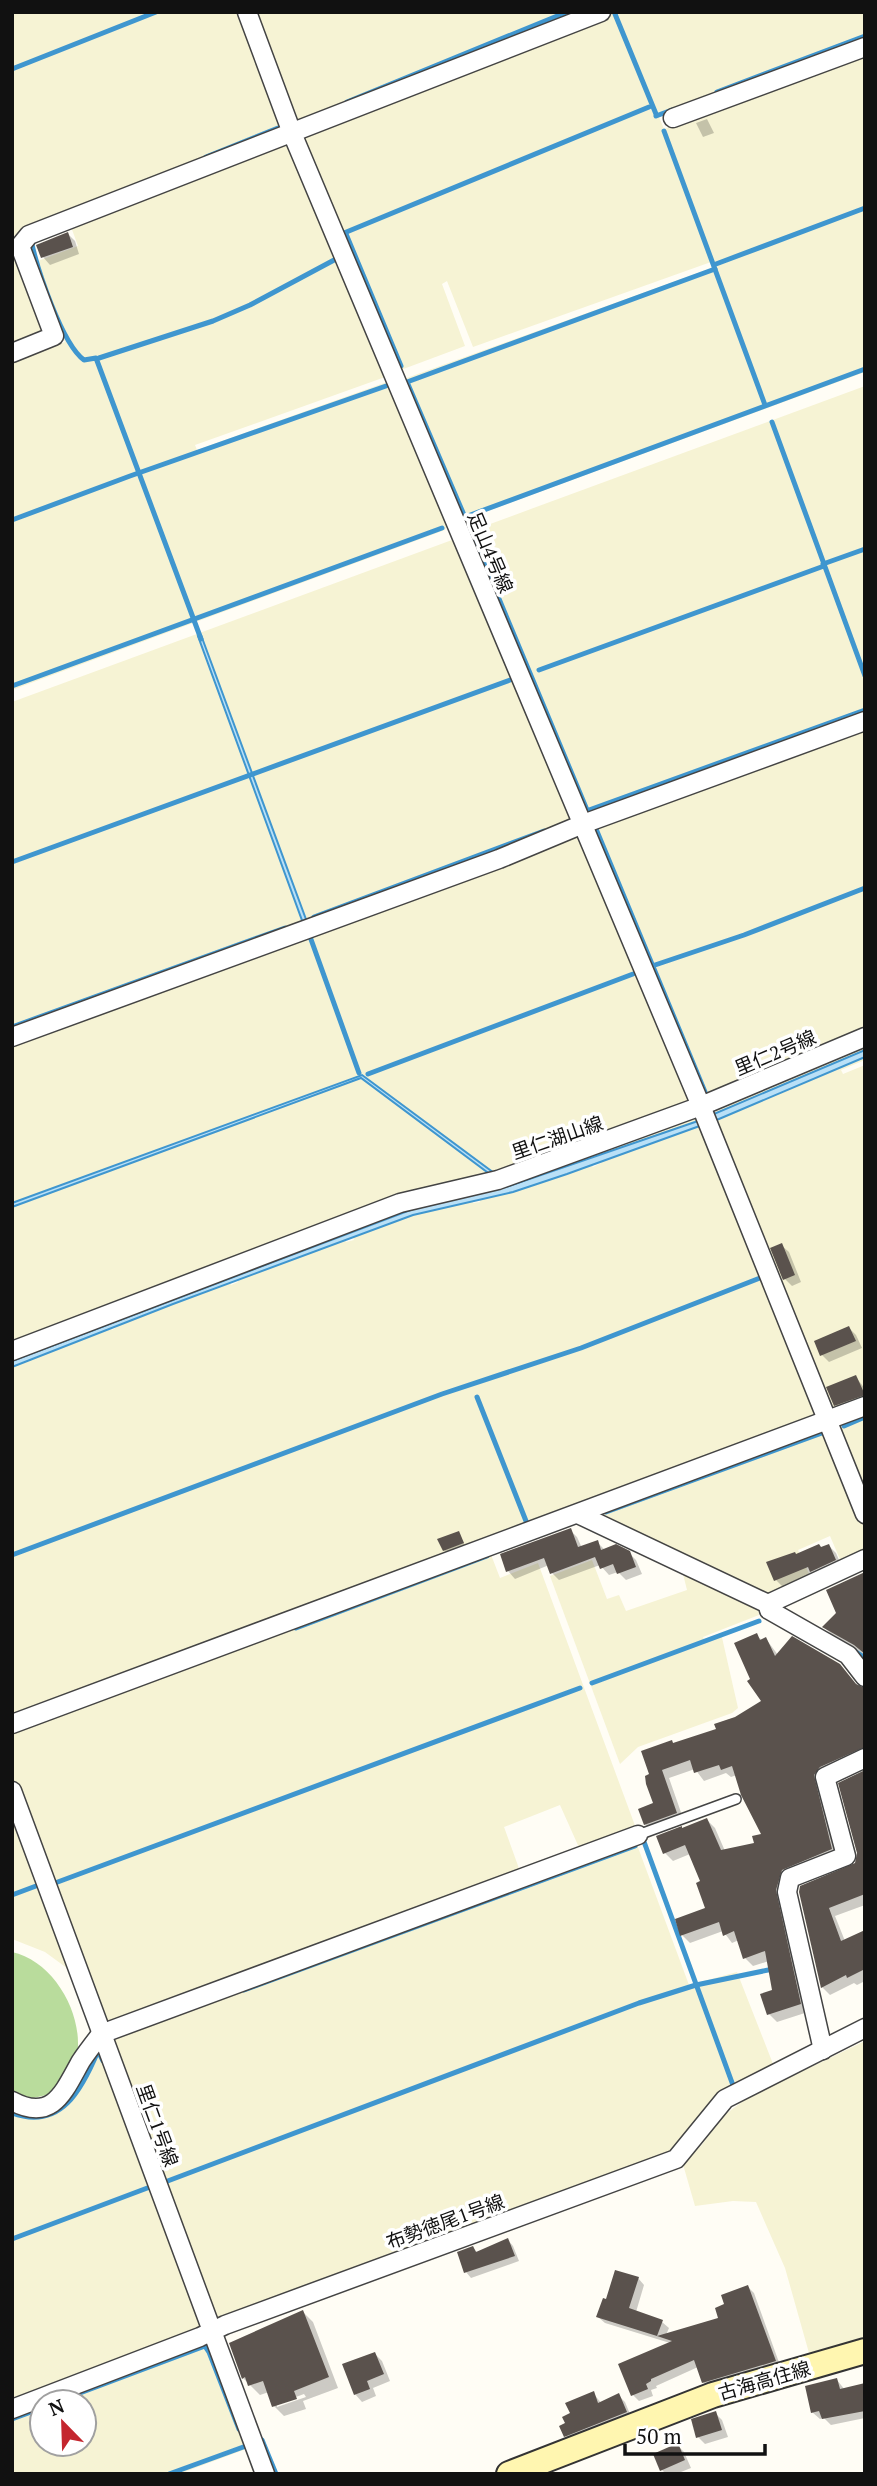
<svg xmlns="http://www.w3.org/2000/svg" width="877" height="2486" font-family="'PT Serif','Noto Sans JP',serif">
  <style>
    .farmland { fill: #f6f3d4 }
    .forest { fill: #b9dc9c }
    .water { fill: #b9e0f7; stroke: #3f96cf; stroke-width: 2 }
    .shadow { fill: #0003; fill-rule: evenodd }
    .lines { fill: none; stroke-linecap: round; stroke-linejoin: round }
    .stream { stroke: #3f96cf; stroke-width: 5 }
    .building { fill: #5a524d }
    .lane-casing { stroke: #444; stroke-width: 12 }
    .street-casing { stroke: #444; stroke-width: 21 }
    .secondary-casing { stroke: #333; stroke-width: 28 }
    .lane { stroke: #fff; stroke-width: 9 }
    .street { stroke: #fff; stroke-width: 18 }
    .secondary { stroke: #fff6b0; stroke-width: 24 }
    .labels { text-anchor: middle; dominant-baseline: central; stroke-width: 7; stroke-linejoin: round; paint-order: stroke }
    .street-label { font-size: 19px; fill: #111; stroke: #fff }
  </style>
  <rect width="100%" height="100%" fill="#fffdf5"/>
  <!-- farmland -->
  <g class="farmland">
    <polygon points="12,12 241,12 284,124 280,130 14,236 47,331 12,349"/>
    <polygon points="253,12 579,12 304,122 293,117"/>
    <polygon points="612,12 865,12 865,40 659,117 664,129 865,54 865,372 466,519 460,517 401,380 712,268 711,262 473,347 447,281 442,284 465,346 398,371 303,141 306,133"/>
    <polygon points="286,142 290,144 388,376 195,445 197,450 387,382 392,384 448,524 445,530 12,690 12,361 65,342 56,324 35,262 78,246 70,224"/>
    <polygon points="865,386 865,714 593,813 586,812 469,535 471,531"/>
    <polygon points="452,540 457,542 573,818 569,825 12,1031 12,702"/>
    <polygon points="865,728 865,1032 705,1099 591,827"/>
    <polygon points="574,837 582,840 689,1096 684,1107 12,1345 12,1043"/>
    <polygon points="865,1045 865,1060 841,1070 843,1074 865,1065 865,1400 832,1411 714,1113 716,1112 717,1106"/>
    <polygon points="690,1117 697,1120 695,1121 698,1128 702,1127 819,1414 12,1717 12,1358 107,1320 112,1330 119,1326 116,1317 226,1275 231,1285 238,1282 233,1272 343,1233 346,1242 354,1240 350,1229 411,1208 469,1194 473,1203 480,1202 477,1192 587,1156 593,1167 601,1163 598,1151"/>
    <polygon points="865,1414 865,1482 861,1483 838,1430 841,1424"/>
    <polygon points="826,1430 865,1524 865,1554 842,1564 830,1536 798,1550 811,1578 767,1597 603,1523 604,1511 819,1431"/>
    <polygon points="490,1552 500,1578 538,1563 637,1831 581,1852 560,1805 504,1827 521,1874 111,2025 103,2022 12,1775 12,1729"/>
    <polygon points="592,1560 607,1599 619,1595 626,1611 687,1590 681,1566 757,1601 759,1615 703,1637 704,1639 721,1633 738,1708 732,1713 638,1747 620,1764 550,1576"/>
    <polygon points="12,1810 71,1971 45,1952 12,1939"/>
    <polygon points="636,1842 689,1985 737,1972 775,2069 668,2154 222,2319 212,2317 110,2042 113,2035"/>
    <polygon points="865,2041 865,2338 809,2353 785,2268 756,2202 733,2201 695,2206 682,2161 701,2146 722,2117 747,2098"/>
    <polygon points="98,2047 203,2322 199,2333 12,2404 12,2110 70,2097"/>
    <polygon points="206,2342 212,2350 249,2448 179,2474 12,2474 12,2417 42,2405 42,2444 84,2444 84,2402 51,2402"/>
  </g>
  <!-- forest -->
  <path class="forest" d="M 12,1952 C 50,1960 78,2005 78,2043 C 79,2056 65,2084 54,2092 C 50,2094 38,2097 33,2098 C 27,2098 18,2093 12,2091 Z"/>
  <!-- water -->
  <g class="water">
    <polygon points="201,635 307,922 303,923 198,636"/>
    <polygon points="865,1050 865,1057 719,1119 567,1174 513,1192 413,1215 173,1304 12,1367 12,1361 413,1209 509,1186 695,1122"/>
    <polygon points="362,1075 494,1173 491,1175 361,1078 12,1207 12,1203"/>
  </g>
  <!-- shadow -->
  <g class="shadow">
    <polygon points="707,119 714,133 703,137 696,123"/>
    <polygon points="68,234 75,241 79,254 50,265 43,257 38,246"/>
    <polygon points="781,1245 789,1252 801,1282 792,1286 785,1279"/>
    <polygon points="849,1328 856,1335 862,1348 829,1362 822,1355 816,1342"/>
    <polygon points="856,1377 865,1389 865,1404 842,1412 835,1405"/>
    <polygon points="570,1530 577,1537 582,1548 597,1542 604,1549 629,1553 636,1560 642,1574 626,1580 618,1572 609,1575 600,1565 559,1580 552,1573 549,1565 515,1579 508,1571 502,1555"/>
    <polygon points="458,1533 466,1547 447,1553 444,1550"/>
    <polygon points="829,1546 836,1553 842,1567 815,1574 783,1587 776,1580 796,1556"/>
    <polygon points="865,1574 865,1656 832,1635 824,1627 839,1613"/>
    <polygon points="756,1635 763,1641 766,1639 778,1655 839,1665 861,1689 865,1690 865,1758 828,1774 840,1857 794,1875 808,2012 777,2022 769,2014 774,1991 769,1961 753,1966 745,1958 739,1940 732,1943 723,1931 690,1943 682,1935 708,1909 702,1882 690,1854 673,1861 665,1853 707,1820 715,1828 725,1851 756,1844 763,1835 737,1775 731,1777 726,1773 704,1781 695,1769 669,1778 684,1821 653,1832 645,1824 656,1805 651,1775 672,1742 675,1745 718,1730 763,1701 752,1679"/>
    <polygon points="865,1772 865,1905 835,1916 845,1941 865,1934 865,1981 857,1985 854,1983 830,1995 822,1987 800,1892 851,1868 859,1860 840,1784"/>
    <polygon points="508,2240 513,2246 519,2261 471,2278 466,2272 459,2253 473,2248 478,2253"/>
    <polygon points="638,2278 644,2285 636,2312 662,2322 669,2328 666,2335 721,2319 726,2305 748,2287 754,2293 781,2368 710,2389 703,2382 698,2367 656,2386 657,2388 651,2390 653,2396 639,2401 633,2395 670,2343 605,2323 598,2317"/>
    <path d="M 303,2312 L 313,2322 L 338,2388 L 303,2401 L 306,2409 L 284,2416 L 274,2406 L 269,2392 L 260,2395 L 243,2378 ZM 304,2394 L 306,2397 L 277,2407 L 277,2404 Z"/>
    <polygon points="375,2354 382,2361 390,2381 373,2388 376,2396 362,2402 355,2394"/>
    <polygon points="837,2380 845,2390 865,2385 865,2418 831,2425 824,2418 820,2419 812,2412"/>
    <polygon points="593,2393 602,2404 618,2395 625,2402 632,2419 572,2442 565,2436 567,2424"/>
    <polygon points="715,2413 722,2420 728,2437 705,2444 698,2437"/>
    <polygon points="677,2445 684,2452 691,2468 676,2474 666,2474 662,2470"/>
  </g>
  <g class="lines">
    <!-- stream -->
    <g class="stream">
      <polyline points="615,14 656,114"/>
      <polyline points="12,69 156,12"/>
      <polyline points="717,92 865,36"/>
      <polyline points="347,102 567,12"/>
      <polyline points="656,116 672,110"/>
      <polyline points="664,131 765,405"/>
      <polyline points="206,157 278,128"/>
      <polyline points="344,233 649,107"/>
      <polyline points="346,234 401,366"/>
      <path d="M 31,240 C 37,269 62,344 84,360 L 96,358 L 201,639"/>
      <polyline points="716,264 865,208"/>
      <polyline points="99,358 213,321 250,305 336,259"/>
      <polyline points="772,422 865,676"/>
      <polyline points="464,515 407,382 715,269"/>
      <polyline points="465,517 865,369"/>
      <polyline points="12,520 130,476 386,386"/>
      <polyline points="472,534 587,810"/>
      <polyline points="823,564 865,549"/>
      <polyline points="539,670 824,566"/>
      <polyline points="12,686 442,528"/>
      <polyline points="589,810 865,710"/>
      <polyline points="596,829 705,1092"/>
      <polyline points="12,862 510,680"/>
      <polyline points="314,917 544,831"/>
      <polyline points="308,931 359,1073"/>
      <polyline points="655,965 744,935 865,888"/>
      <polyline points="12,1027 285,928"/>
      <polyline points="368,1074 633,974"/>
      <polyline points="477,1397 526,1521"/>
      <polyline points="844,1426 865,1417"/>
      <polyline points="606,1512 822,1433"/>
      <polyline points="12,1555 442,1394 581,1348 760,1278"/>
      <polyline points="296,1628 487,1556"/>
      <polyline points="853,1650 865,1658"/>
      <polyline points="592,1683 759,1621"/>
      <polyline points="643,1839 734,2088"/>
      <polyline points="55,1883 580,1688"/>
      <polyline points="12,1895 36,1886"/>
      <polyline points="244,1990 635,1846"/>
      <path d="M 12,2113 C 61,2131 82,2089 98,2051 L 103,2061"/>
      <polyline points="165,2182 639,2003 696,1985 773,1969"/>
      <polyline points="12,2239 150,2187"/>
      <polyline points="56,2402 205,2346 209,2352 239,2429"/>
      <polyline points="12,2419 42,2408"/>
      <polyline points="262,2440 276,2474"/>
      <polyline points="169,2474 246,2446"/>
    </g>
  </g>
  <!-- building -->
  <g class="building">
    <polygon points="68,232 73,247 41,258 36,245"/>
    <polygon points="782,1243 795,1275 783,1280 770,1248"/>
    <polygon points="849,1326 856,1341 820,1356 814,1341"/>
    <polygon points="856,1375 865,1395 834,1406 826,1387"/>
    <polygon points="571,1528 578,1547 598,1540 601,1550 616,1544 630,1551 636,1567 617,1574 613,1564 600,1569 595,1557 550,1574 544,1558 506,1572 500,1554"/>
    <polygon points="459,1531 464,1543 443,1551 437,1539"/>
    <polygon points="819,1544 821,1547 829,1544 836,1560 810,1572 808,1567 774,1581 766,1562 795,1552 796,1554"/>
    <polygon points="865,1572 865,1654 854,1645 822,1627 836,1613 826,1590"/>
    <polygon points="757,1633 760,1640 766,1637 775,1656 792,1636 840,1664 856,1684 865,1688 865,1747 820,1767 814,1775 832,1849 782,1870 776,1890 801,2004 767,2015 760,1994 772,1990 765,1951 743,1959 734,1931 723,1936 719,1922 680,1936 675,1919 705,1908 696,1883 700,1881 685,1845 663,1854 656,1836 682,1826 682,1828 707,1818 721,1850 754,1843 752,1836 761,1834 741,1795 732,1766 721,1770 719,1765 694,1773 690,1760 662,1770 677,1813 644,1825 638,1809 653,1803 646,1784 645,1776 649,1774 641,1751 672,1740 673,1743 716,1729 714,1724 735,1717 761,1701 747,1681 750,1679 734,1643"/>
    <polygon points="863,1771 865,1894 829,1908 841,1941 865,1930 865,1969 847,1978 846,1975 821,1988 799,1892 800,1886 855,1863 857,1853 838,1783"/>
    <polygon points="508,2238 515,2256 464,2273 457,2252 473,2246 476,2252"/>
    <polygon points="615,2270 639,2277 629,2308 663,2320 657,2336 596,2317 603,2298 606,2299"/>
    <polygon points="748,2285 776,2361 702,2383 694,2360 651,2379 651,2381 646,2384 648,2389 631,2396 618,2364 672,2341 657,2336 718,2318 715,2308 724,2304 721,2295"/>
    <polygon points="303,2310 329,2377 294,2391 297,2399 272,2407 263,2381 248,2386 245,2377 242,2379 229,2343"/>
    <polygon points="375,2352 384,2374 367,2381 370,2389 354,2395 342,2364"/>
    <polygon points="837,2378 840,2389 865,2383 865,2411 822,2419 819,2411 811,2413 805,2386"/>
    <polygon points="594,2391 598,2403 619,2393 627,2412 564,2437 559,2426 565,2423 562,2417 570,2413 565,2403"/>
    <polygon points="716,2411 722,2430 696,2438 691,2419"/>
    <polygon points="678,2443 685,2460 660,2471 653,2454"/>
  </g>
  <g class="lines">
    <!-- lane casing -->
    <g class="lane-casing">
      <polyline id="lane" points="638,1835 736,1799"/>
    </g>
    <!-- street casing -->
    <g class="street-casing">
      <g id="street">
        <polyline points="247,12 292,133 701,1106 865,1037"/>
        <polyline points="673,118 865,47"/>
        <polyline points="12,353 54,336 20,246 29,235 601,12"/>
        <polyline points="12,1037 499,859 583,824 865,721"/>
        <polyline points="12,1351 400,1203 498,1180 701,1106 865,1514"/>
        <polyline points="578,1514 768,1604"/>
        <polyline points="865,1559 768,1604 769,1610 848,1655 865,1677"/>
        <polyline points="12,1724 865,1406"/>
        <polyline points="12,1791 265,2474"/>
        <polyline points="823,2050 787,1892 790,1878 846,1856 825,1777 865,1758"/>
        <path d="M 12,2101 C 53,2123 64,2091 81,2061 C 87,2052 94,2043 101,2034 L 638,1835"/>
        <polyline points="12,2409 200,2337 225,2325 676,2159 725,2099 865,2028"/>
      </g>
    </g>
    <!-- secondary casing -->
    <g class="secondary-casing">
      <polyline id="secondary" points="509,2474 713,2395 865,2351"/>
    </g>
    <!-- lane -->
    <use href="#lane" class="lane"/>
    <!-- street -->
    <use href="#street" class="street"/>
    <!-- secondary -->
    <use href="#secondary" class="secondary"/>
  </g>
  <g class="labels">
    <!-- street labels -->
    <g class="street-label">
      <text transform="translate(491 552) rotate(67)">足山4号線</text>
      <text transform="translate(775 1052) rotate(-23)">里仁2号線</text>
      <text transform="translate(557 1137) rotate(-19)">里仁湖山線</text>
      <text transform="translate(158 2125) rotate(70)">里仁1号線</text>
      <text transform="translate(445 2221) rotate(-20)">布勢徳尾1号線</text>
      <text transform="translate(764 2380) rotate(-16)">古海高住線</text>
    </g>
  </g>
  <!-- border -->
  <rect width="877" height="2486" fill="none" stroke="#111111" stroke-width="28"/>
  <!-- north arrow -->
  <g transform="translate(63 2423) rotate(337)"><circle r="33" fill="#ffffff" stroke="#a0a0a0" stroke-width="2"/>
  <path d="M0-5L12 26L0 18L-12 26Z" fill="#c4262e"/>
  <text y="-10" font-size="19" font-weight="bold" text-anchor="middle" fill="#111111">N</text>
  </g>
  <!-- scale -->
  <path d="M625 2444v10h140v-10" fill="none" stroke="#111111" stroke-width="3.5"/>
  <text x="636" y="2444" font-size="21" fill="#111111" stroke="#ffffff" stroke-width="5" paint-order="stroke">50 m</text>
</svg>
